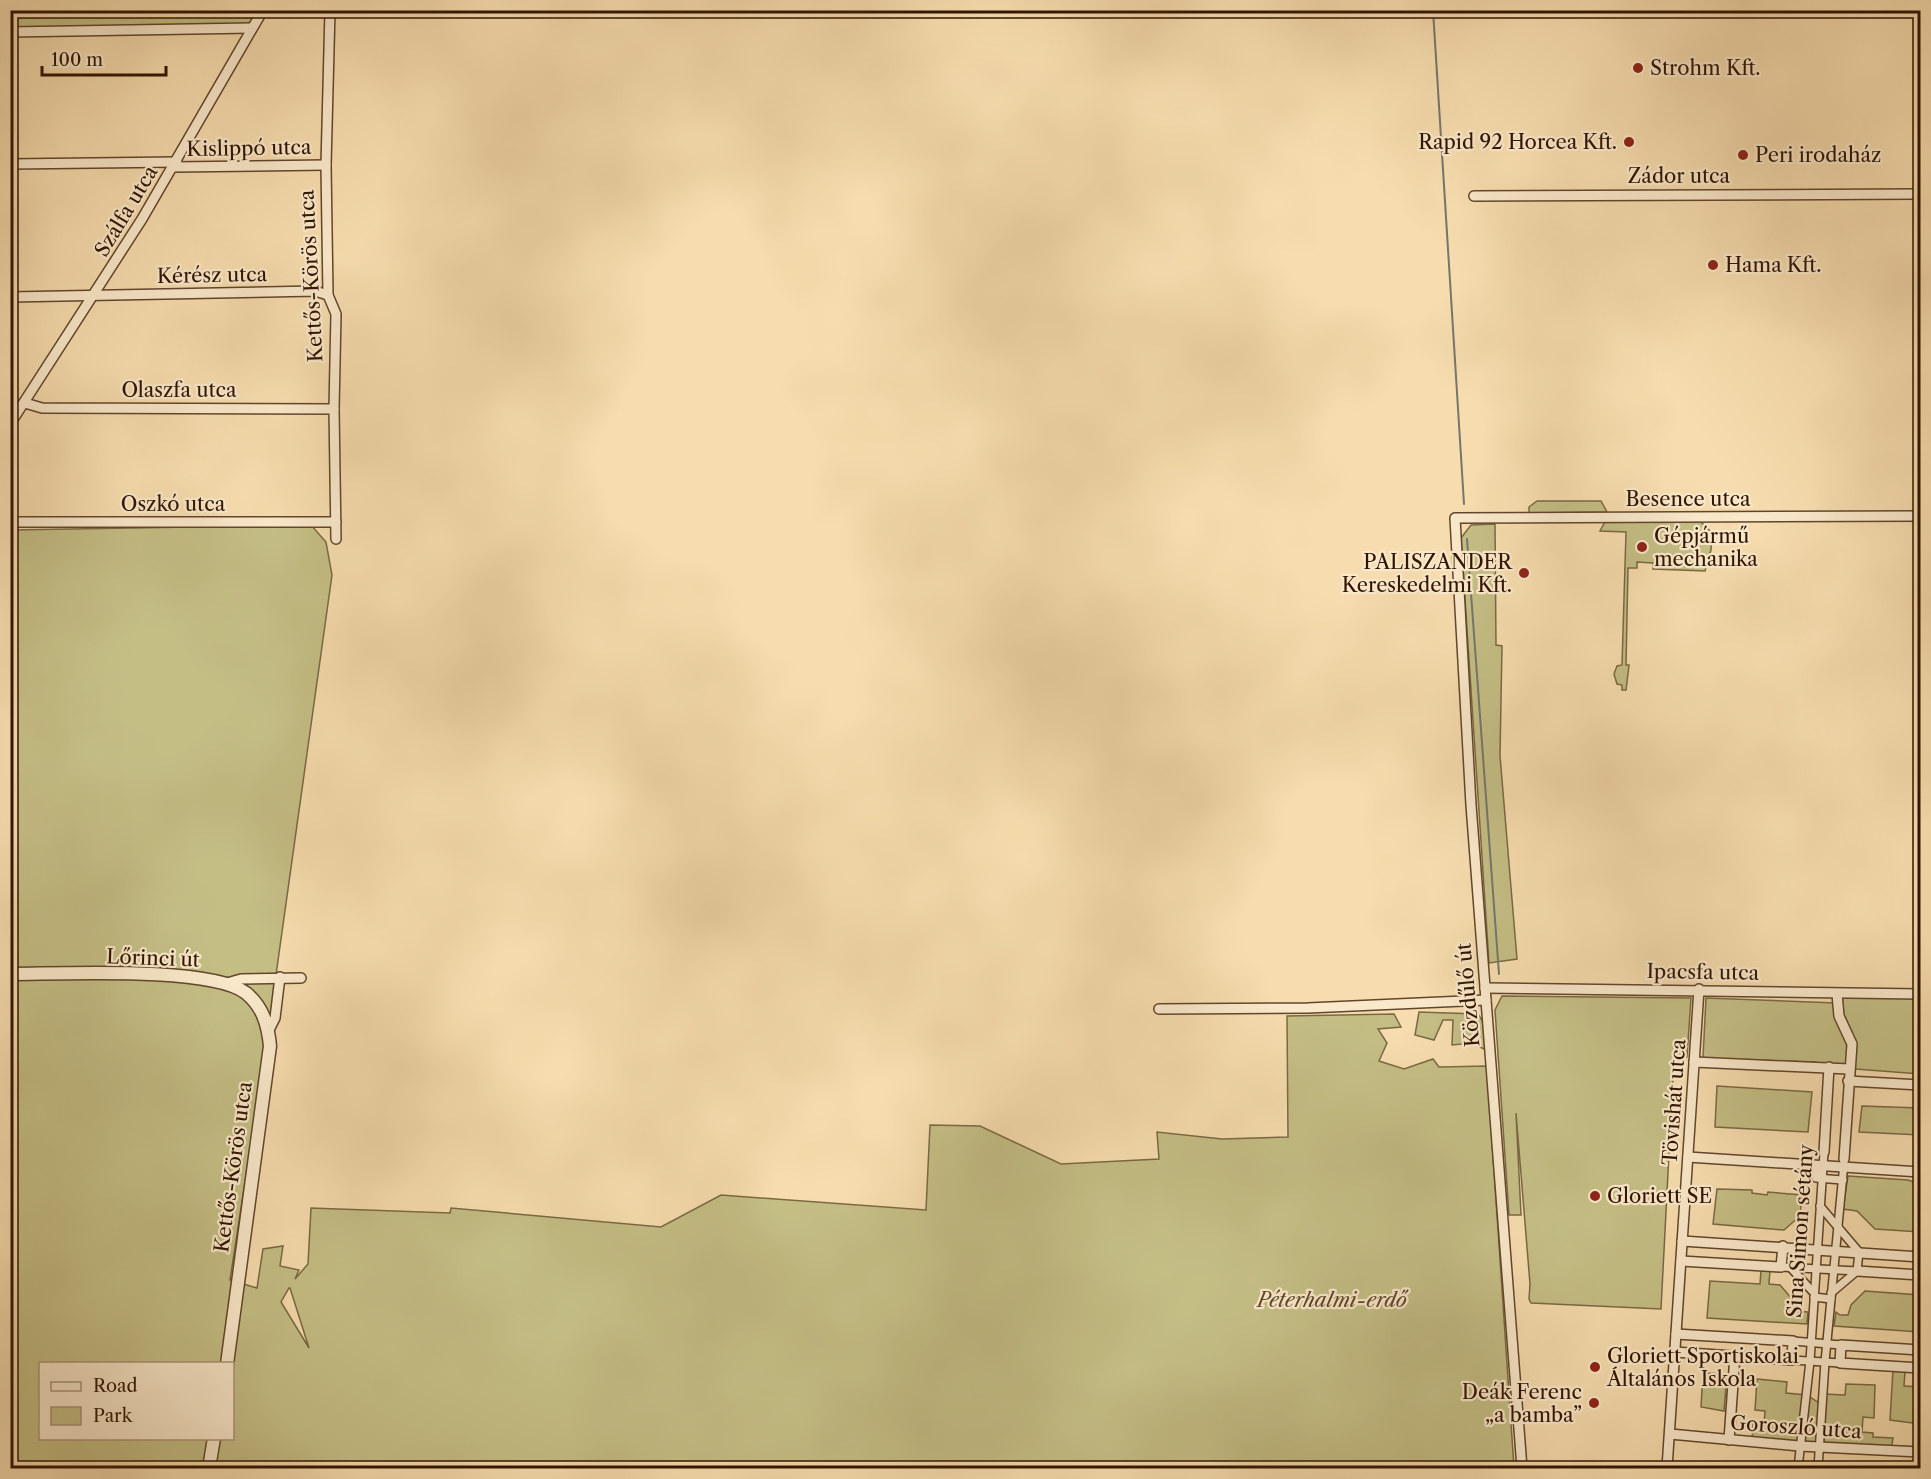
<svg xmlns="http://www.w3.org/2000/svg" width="1931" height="1479" font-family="'Libre Caslon Text',serif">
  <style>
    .green { fill: #c4be85; stroke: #7a6943; stroke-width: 1.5; fill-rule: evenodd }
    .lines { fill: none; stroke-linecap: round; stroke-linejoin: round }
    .stream { stroke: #75766e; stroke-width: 2 }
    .pedestrian-casing { stroke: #62462c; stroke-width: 10 }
    .minor-casing { stroke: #62462c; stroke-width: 12 }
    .tertiary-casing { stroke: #62462c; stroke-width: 15 }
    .pedestrian { stroke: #f9e8ca; stroke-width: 7 }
    .minor { stroke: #f9e8ca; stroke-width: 9 }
    .tertiary { stroke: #f9e8ca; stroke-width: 12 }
    .poi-dot { fill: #8f2418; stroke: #f9e8ca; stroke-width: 2 }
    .labels { text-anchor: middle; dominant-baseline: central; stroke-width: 4.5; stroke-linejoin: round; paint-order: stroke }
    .poi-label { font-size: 20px; fill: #301401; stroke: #f9e8ca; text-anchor: start }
    .street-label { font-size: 20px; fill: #301401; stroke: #f9e8ca }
    .park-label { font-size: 20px; font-style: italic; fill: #5c4729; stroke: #f9e8ca }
  </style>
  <rect width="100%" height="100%" fill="#f6dcae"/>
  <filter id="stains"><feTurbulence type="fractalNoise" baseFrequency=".00333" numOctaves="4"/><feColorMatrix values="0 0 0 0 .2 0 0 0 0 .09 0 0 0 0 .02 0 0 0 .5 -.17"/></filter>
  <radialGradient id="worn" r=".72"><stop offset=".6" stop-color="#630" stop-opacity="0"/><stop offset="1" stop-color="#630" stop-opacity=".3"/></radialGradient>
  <!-- green -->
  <g class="green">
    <polygon points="261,14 252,28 11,32 10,18"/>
    <polygon points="1537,501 1601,501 1607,512 1529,513 1529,507"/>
    <polygon points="1606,520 1701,522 1712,533 1711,550 1705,571 1653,569 1653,563 1637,562 1637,568 1628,568 1626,665 1629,665 1626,690 1622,690 1622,685 1617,684 1614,674 1617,666 1622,665 1626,532 1600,531"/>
    <polygon points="1495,524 1496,645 1502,646 1500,756 1517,959 1489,963 1461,538 1471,525"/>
    <path d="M 311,525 L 326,542 L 332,575 L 268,1032 L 230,1280 L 257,1288 L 263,1249 L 283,1246 L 280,1266 L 299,1270 L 295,1279 L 308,1264 L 311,1208 L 450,1213 L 451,1208 L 661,1227 L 721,1195 L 926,1210 L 930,1125 L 980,1126 L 1061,1164 L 1159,1159 L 1157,1132 L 1222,1139 L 1288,1137 L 1287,1016 L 1394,1014 L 1401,1027 L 1378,1029 L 1387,1043 L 1379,1061 L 1404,1069 L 1433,1059 L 1439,1067 L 1487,1066 L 1514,1468 L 11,1468 L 10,530 ZM 289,1288 L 290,1288 L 309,1348 L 281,1302 ZM 40,1364 L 232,1364 L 232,1438 L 40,1438 Z"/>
    <polygon points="1837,994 1920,994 1920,1074 1829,1067 1815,1062 1703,1058 1706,998 1836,1003"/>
    <polygon points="1502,996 1691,998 1687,1057 1674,1057 1661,1309 1531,1303 1529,1299 1530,1284 1516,1113 1521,1215 1509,1215 1495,1010"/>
    <polygon points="1419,1012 1478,1014 1485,1025 1486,1050 1472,1043 1452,1045 1453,1020 1443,1020 1434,1040 1415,1035"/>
    <polygon points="1717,1086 1812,1092 1808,1132 1715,1127"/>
    <polygon points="1862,1106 1920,1108 1920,1135 1859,1132"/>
    <polygon points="1848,1176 1908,1180 1920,1184 1920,1232 1875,1229 1857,1211 1843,1209"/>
    <polygon points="1717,1189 1752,1190 1752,1193 1767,1195 1768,1192 1802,1195 1800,1216 1784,1230 1713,1224"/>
    <polygon points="1761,1270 1770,1270 1769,1284 1780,1285 1793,1300 1793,1311 1808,1312 1807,1324 1707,1318 1710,1281 1760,1284"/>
    <polygon points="1865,1291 1920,1295 1920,1332 1834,1326 1836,1312 1840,1315 1848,1315 1851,1305"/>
    <polygon points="1893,1370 1905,1372 1904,1386 1920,1387 1920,1424 1890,1420"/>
    <polygon points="1703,1373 1727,1374 1724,1411 1701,1407"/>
    <polygon points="1757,1379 1787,1382 1786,1393 1807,1395 1819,1403 1824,1394 1845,1395 1846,1384 1875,1385 1874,1418 1863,1417 1862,1432 1873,1433 1873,1437 1893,1438 1891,1451 1752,1442 1753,1424 1764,1424 1765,1411 1755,1410"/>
  </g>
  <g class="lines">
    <!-- stream -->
    <g class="stream">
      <polyline points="1433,10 1464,504"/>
      <polyline points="1467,539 1499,974"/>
    </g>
    <!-- pedestrian casing -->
    <g class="pedestrian-casing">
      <g id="pedestrian">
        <polyline points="1817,1165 1816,1178 1843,1180"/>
        <polyline points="1820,1206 1859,1252 1857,1271 1831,1293"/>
        <polyline points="1781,1267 1857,1271"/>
        <polyline points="1790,1267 1814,1293"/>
        <polyline points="1814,1297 1831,1299"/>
        <polyline points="1793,1341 1841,1345"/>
        <polyline points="1792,1360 1840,1363"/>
        <polyline points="1798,1468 1810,1361 1824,1152"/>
        <polyline points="1818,1468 1825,1362 1844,1163"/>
      </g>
    </g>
    <!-- minor casing -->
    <g class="minor-casing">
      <g id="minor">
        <polyline points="330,10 326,165 328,295 336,314 334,409 336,539"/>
        <polyline points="10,32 252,28"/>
        <polyline points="10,164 177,162"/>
        <polyline points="174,167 326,165"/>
        <polyline points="1474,196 1920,194"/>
        <polyline points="10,297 315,291 328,295"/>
        <polyline points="25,403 42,408 334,409"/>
        <polyline points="10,424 142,219 263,10"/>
        <polyline points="10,522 336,522"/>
        <polyline points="227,983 241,979 301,978"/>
        <polyline points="1485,988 1920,994"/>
        <polyline points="1837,994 1839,1016 1852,1044 1844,1159"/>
        <polyline points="1159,1009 1308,1008 1486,1000"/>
        <polyline points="268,1032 275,1018 280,977"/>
        <polyline points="1694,1062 1849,1069"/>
        <polyline points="1848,1081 1920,1085"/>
        <polyline points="1824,1152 1829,1067"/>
        <polyline points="1688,1157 1920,1172"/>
        <polyline points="1682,1241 1920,1257"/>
        <polyline points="1681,1261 1781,1267 1783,1246"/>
        <polyline points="1857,1271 1920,1275"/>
        <polyline points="1920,1350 1841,1345 1840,1363 1920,1368"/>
        <polyline points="1675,1352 1792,1360 1793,1341 1676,1334"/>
        <polyline points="1670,1434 1799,1446 1920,1452"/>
        <polyline points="1729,1440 1735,1355"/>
        <polyline points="1522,1468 1471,805 1455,518 1920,516"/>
        <polyline points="1667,1468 1699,989"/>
      </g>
    </g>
    <!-- tertiary casing -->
    <g class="tertiary-casing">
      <g id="tertiary">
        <path d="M 10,974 C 60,974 211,966 246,993 C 263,1007 268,1025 270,1046 L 227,1364"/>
        <polyline points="209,1468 214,1438"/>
      </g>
    </g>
    <!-- pedestrian -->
    <use href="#pedestrian" class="pedestrian"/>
    <!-- minor -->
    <use href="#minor" class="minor"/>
    <!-- tertiary -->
    <use href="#tertiary" class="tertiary"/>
  </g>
  <!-- markers -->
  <g class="poi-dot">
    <circle cx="1638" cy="68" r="6"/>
    <circle cx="1629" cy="142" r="6"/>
    <circle cx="1743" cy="155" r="6"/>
    <circle cx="1713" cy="265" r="6"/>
    <circle cx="1642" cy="547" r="6"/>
    <circle cx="1524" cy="573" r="6"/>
    <circle cx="1595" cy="1196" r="6"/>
    <circle cx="1595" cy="1367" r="6"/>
    <circle cx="1594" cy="1403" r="6"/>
  </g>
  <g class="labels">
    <!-- poi labels -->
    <g class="poi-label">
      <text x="1650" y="68">Strohm Kft.</text>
      <text x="1617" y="142" text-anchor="end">Rapid 92 Horcea Kft.</text>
      <text x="1755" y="155">Peri irodaház</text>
      <text x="1725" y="265">Hama Kft.</text>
      <text x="1654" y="536">Gépjármű<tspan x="1654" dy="23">mechanika</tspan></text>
      <text x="1512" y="562" text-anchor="end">PALISZANDER<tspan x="1512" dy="23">Kereskedelmi Kft.</tspan></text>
      <text x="1607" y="1196">Gloriett SE</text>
      <text x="1607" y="1356">Gloriett Sportiskolai<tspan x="1607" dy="23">Általános Iskola</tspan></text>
      <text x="1582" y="1392" text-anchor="end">Deák Ferenc<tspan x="1582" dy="23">„a bamba”</tspan></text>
    </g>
    <!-- street labels -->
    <g class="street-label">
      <text transform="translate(249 148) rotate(-1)">Kislippó utca</text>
      <text x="1679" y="176">Zádor utca</text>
      <text transform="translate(126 211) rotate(-59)">Szálfa utca</text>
      <text transform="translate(212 275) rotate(-1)">Kérész utca</text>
      <text transform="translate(311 276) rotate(-93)">Kettős-Körös utca</text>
      <text x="179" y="390">Olaszfa utca</text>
      <text x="1688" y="499">Besence utca</text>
      <text x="173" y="504">Oszkó utca</text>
      <text transform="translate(153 958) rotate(2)">Lőrinci út</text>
      <text transform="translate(1703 972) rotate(1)">Ipacsfa utca</text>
      <text transform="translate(1468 995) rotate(-95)">Közdűlő út</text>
      <text transform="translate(1674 1102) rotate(-86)">Tövishát utca</text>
      <text transform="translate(233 1167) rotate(-82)">Kettős-Körös utca</text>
      <text transform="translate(1800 1231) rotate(-86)">Sina Simon sétány</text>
      <text transform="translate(1796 1427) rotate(4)">Goroszló utca</text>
    </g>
    <!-- park labels -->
    <g class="park-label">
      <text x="1332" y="1300">Péterhalmi-erdő</text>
    </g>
  </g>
  <!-- margin -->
  <rect width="1931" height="1479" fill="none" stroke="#f6dcae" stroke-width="36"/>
  <rect x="12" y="12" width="1907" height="1455" fill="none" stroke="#301401" stroke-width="3"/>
  <rect x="18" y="18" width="1895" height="1443" fill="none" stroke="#301401" stroke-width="1.5"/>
  <!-- legend -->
  <rect x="39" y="1362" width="195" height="78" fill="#f9e8ca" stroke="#a9937a" stroke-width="1.5"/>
  <rect x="51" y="1382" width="30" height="9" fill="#f9e8ca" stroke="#a9937a" stroke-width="1.5"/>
  <text x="93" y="1392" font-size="18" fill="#301401">Road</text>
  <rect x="51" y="1407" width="30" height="18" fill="#c4be85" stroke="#a9937a" stroke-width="1.5"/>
  <text x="93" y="1422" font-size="18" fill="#301401">Park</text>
  <!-- scale -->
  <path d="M42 66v9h124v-9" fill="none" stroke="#301401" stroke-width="3"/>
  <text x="51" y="66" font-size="18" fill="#301401" stroke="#f9e8ca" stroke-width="4.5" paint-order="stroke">100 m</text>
  <rect width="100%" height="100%" filter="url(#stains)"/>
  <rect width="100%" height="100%" fill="url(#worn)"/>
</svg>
